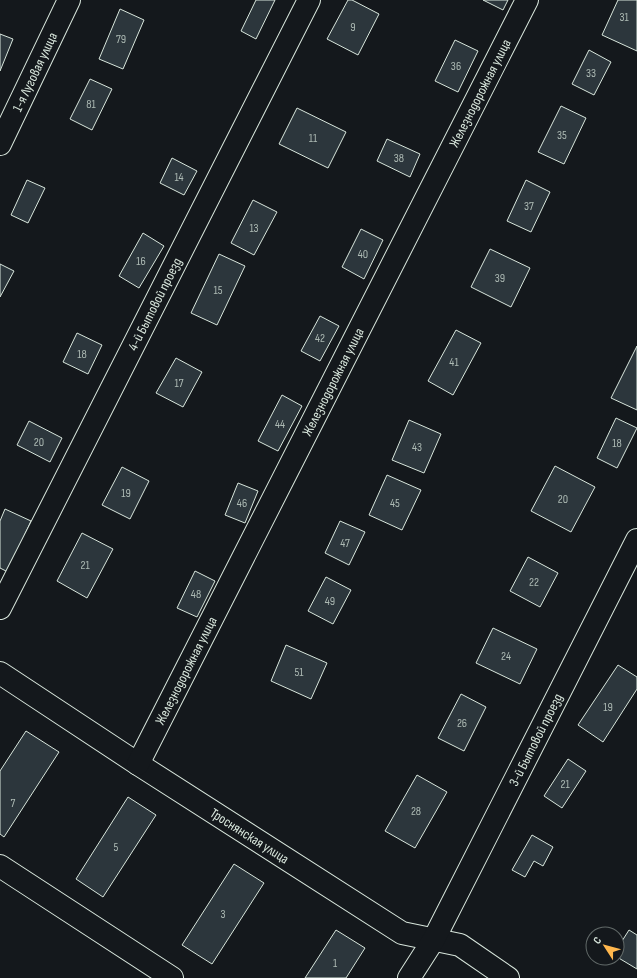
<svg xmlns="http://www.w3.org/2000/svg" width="637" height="978" font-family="'Sofia Sans Condensed',sans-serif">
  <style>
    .building { fill: #2c363c; stroke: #d8e6dc }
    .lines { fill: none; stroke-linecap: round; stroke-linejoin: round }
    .minor-casing { stroke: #d8e6dc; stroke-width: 24 }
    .minor { stroke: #14181c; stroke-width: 22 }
    .labels { text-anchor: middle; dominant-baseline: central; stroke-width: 3; stroke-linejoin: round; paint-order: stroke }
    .number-label { font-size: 12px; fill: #adbab4 }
    .street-label { font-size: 14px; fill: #d8e6dc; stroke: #14181c }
  </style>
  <rect width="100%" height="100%" fill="#14181c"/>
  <!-- building -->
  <g class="building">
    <polygon points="256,0 275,0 256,39 241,31"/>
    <polygon points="348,0 352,0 379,14 358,55 327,39"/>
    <polygon points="483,0 508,0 503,10"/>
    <polygon points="618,0 637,0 637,51 602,35"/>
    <polygon points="120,9 144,20 123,69 99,59"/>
    <polygon points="0,34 13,39 0,71"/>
    <polygon points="455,40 478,51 458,92 435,81"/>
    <polygon points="589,50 611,62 594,95 572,84"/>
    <polygon points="90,79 112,89 92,130 70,119"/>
    <polygon points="561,106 586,118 564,164 538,152"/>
    <polygon points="297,108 346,132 328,168 279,144"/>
    <polygon points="387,139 420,154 410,177 377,161"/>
    <polygon points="172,158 197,171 184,195 160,183"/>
    <polygon points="27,180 45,188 28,223 11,215"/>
    <polygon points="526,180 550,192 531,232 507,221"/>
    <polygon points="253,200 277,212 254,255 231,243"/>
    <polygon points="361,229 383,240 364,279 342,267"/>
    <polygon points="143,233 164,246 139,288 119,276"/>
    <polygon points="490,249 530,268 511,307 471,287"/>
    <polygon points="219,254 245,266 217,325 191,313"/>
    <polygon points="0,264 14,271 0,297"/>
    <polygon points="320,316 339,326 320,361 301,351"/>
    <polygon points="456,330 481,343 453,395 428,381"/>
    <polygon points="77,333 102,345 88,374 63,362"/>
    <polygon points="637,346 637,410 611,398"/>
    <polygon points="176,358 202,372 183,407 156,393"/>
    <polygon points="282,395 302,406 278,451 258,441"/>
    <polygon points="616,418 637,428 617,468 597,458"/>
    <polygon points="409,420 441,434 424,473 392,460"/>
    <polygon points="29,421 62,438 50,462 17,445"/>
    <polygon points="555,466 595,487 571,532 531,511"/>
    <polygon points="122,467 149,481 130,519 102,505"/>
    <polygon points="387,475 421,490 402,530 369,515"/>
    <polygon points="238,483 258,491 245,523 225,515"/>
    <polygon points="5,509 31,521 8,572 0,568 0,521"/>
    <polygon points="340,521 365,532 349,565 325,553"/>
    <polygon points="82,533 113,549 87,598 57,581"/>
    <polygon points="528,557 558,573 540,607 510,591"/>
    <polygon points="195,571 215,581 197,617 177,608"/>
    <polygon points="326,577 351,590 333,624 308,611"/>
    <polygon points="493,628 537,649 520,684 476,663"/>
    <polygon points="286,645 327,663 311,699 271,681"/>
    <polygon points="618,665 637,677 637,689 603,742 578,725"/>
    <polygon points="461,694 486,707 464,751 438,738"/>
    <polygon points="26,731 59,752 4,837 0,834 0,771"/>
    <polygon points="568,759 586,771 562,808 544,796"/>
    <polygon points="417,775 447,792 415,848 385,831"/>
    <polygon points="128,797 156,815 103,897 76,879"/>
    <polygon points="532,835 553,847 543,866 534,861 525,877 512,870"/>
    <polygon points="234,864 264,883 212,964 182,945"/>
    <polygon points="336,930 365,948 346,978 305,978"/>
    <polygon points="629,930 637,935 637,969 617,957 617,949"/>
  </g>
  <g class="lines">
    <!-- minor casing -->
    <g class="minor-casing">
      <g id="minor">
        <path id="s1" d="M 0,144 L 69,0"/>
        <path id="s2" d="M 0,608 L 309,0"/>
        <path id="s3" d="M 0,673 L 138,764 L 402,933 L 460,945 L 508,978"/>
        <path id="s4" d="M 138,764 L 527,0"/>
        <polyline points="0,866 172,978"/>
        <path id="s5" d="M 409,978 L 434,939 L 637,540"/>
      </g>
    </g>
    <!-- minor -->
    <use href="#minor" class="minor"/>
  </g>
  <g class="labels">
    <!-- number labels -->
    <g class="number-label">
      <text x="624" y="17">31</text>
      <text x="353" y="27">9</text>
      <text x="121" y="39">79</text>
      <text x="456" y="66">36</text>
      <text x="591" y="73">33</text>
      <text x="91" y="104">81</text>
      <text x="562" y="135">35</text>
      <text x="313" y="138">11</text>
      <text x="399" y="158">38</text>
      <text x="179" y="177">14</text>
      <text x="529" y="206">37</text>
      <text x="254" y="228">13</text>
      <text x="363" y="254">40</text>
      <text x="141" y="261">16</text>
      <text x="500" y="278">39</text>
      <text x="218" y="290">15</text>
      <text x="320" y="338">42</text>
      <text x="82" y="354">18</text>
      <text x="454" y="362">41</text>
      <text x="179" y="383">17</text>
      <text x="280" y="424">44</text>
      <text x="39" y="442">20</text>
      <text x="617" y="443">18</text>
      <text x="417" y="447">43</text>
      <text x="126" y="493">19</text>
      <text x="563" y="499">20</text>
      <text x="242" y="503">46</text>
      <text x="395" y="503">45</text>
      <text x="345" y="543">47</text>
      <text x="85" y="565">21</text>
      <text x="534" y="582">22</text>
      <text x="196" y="594">48</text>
      <text x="330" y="601">49</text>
      <text x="506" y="656">24</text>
      <text x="299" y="672">51</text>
      <text x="608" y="707">19</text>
      <text x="462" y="723">26</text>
      <text x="565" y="784">21</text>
      <text x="13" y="803">7</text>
      <text x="416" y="811">28</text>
      <text x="116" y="847">5</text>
      <text x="223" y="914">3</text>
      <text x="335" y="963">1</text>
    </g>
    <!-- street labels -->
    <g class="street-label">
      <text stroke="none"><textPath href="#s1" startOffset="80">1-я Луговая улица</textPath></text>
      <text stroke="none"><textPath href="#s4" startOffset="753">Железнодорожная улица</textPath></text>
      <text stroke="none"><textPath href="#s2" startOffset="341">4-й Бытовой проезд</textPath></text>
      <text stroke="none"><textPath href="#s4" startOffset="429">Железнодорожная улица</textPath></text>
      <text stroke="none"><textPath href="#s4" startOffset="105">Железнодорожная улица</textPath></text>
      <text stroke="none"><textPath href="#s5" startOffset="270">3-й Бытовой проезд</textPath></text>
      <text stroke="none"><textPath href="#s3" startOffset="298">Троснянская улица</textPath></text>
    </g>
  </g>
  <!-- north arrow -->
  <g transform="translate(605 946) rotate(306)"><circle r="19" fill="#14181c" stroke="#626a69"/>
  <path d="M0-3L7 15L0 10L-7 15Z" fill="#ffb74d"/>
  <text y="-6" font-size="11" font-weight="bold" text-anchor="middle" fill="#d8e6dc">С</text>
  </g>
</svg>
